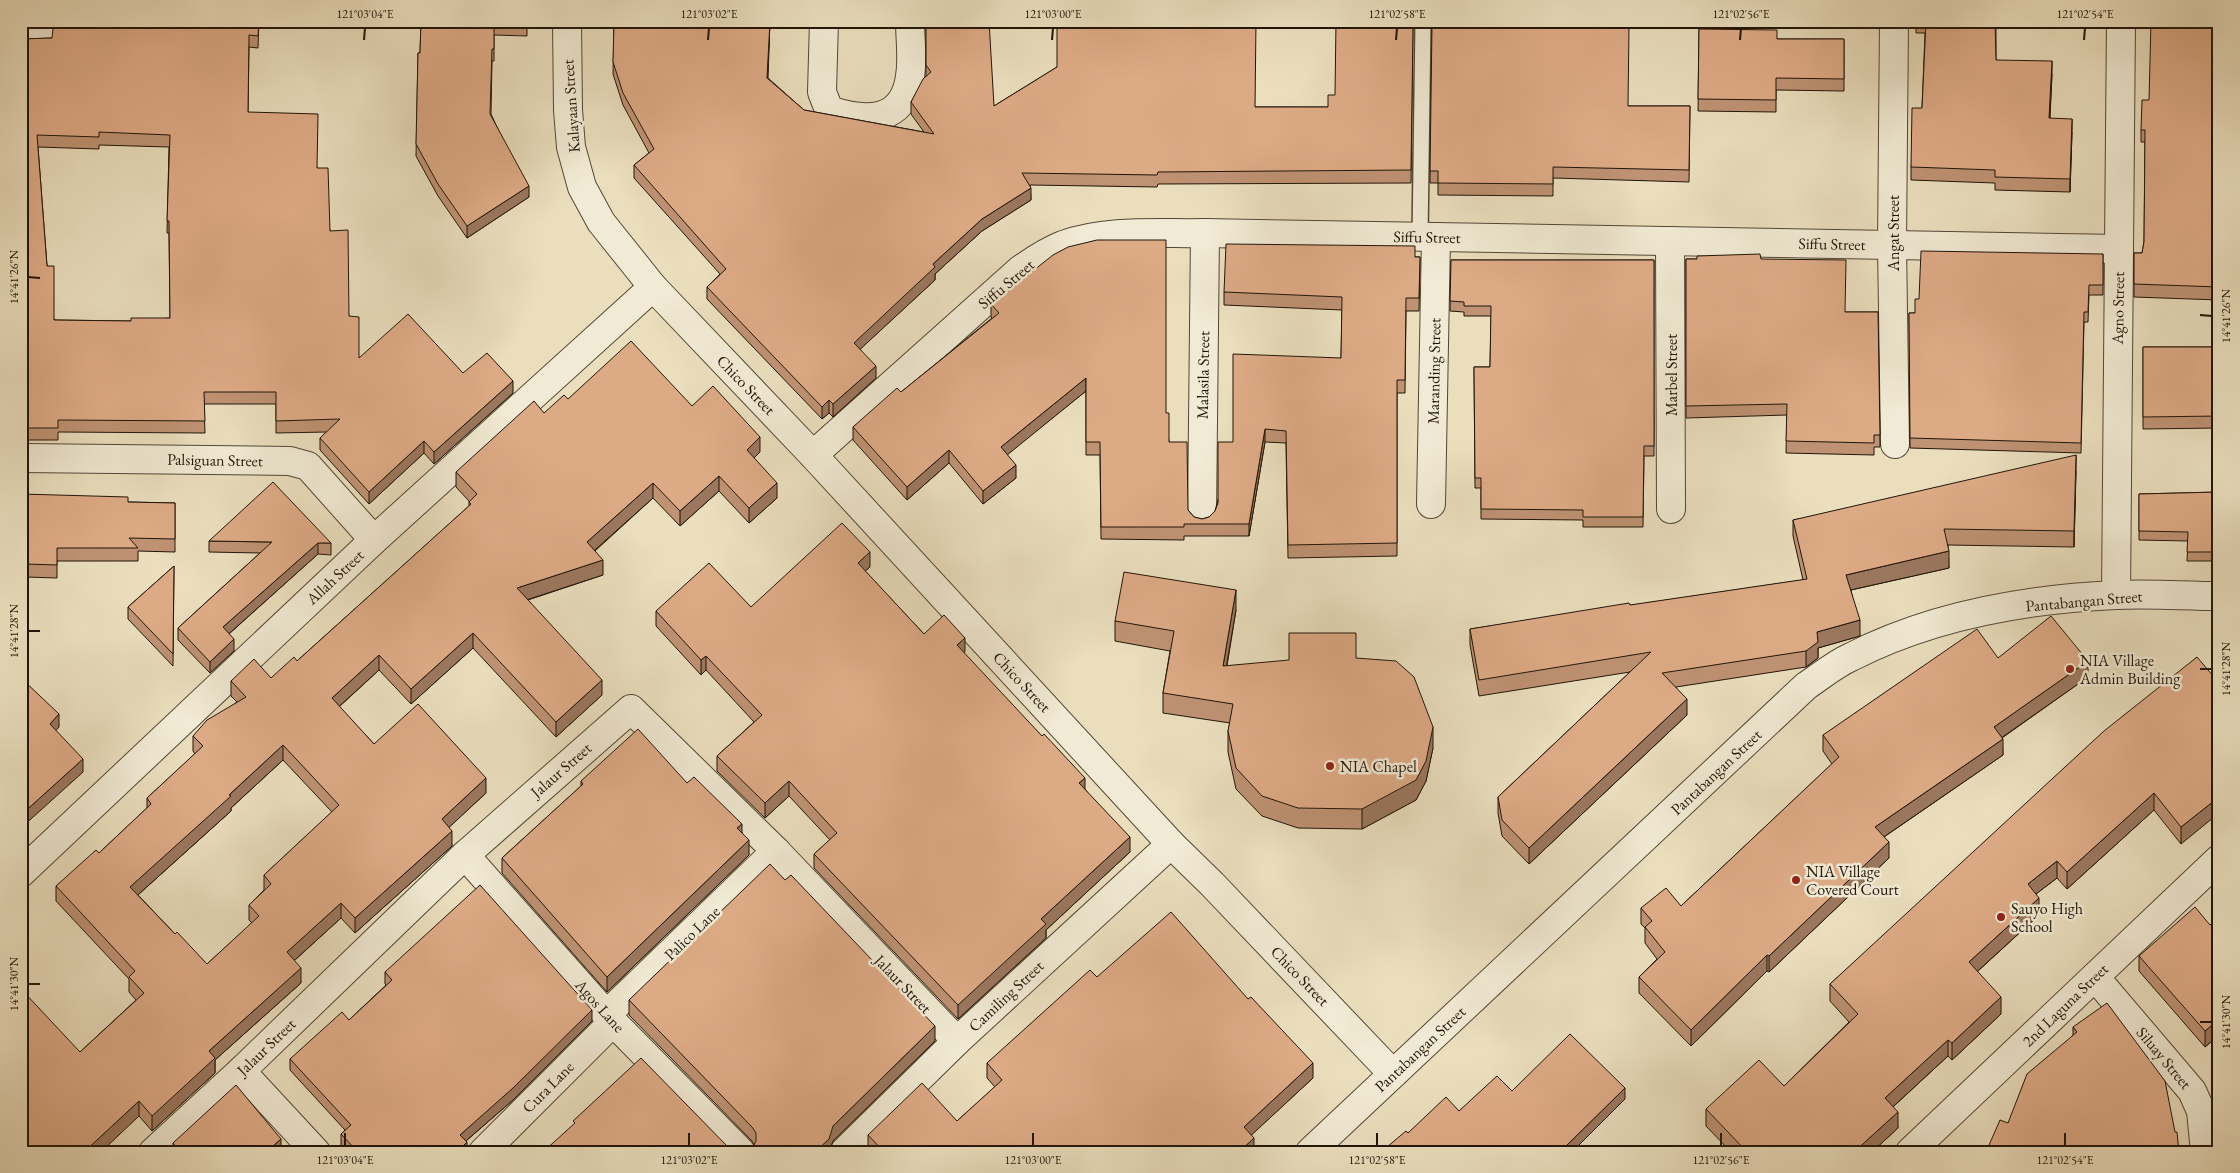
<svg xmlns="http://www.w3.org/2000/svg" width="2240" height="1173" font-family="'EB Garamond',serif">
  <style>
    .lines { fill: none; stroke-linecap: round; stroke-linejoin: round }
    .lane-casing { stroke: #534735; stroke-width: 18 }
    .street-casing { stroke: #534735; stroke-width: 30 }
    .lane { stroke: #f1ead4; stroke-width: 15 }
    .street { stroke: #f1ead4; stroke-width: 28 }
    .wall { fill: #be9273; stroke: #211508; fill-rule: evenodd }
    .shaded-wall { fill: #9b775e; stroke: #211508 }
    .building { fill: #ddaa86; stroke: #211508; fill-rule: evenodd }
    .ticks { fill: none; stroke: #211508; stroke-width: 2 }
    .poi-dot { fill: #8f2418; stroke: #f1ead4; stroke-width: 2 }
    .labels { text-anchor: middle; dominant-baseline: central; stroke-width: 5; stroke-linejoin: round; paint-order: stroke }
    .street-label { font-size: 16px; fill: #211508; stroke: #f1ead4 }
    .poi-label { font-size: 16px; fill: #211508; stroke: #f1ead4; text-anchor: start }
    .neatline { fill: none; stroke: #211508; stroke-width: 2 }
    .ticks-label { font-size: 12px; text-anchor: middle; fill: #211508 }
  </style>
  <rect width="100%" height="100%" fill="#eadebd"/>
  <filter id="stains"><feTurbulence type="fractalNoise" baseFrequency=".004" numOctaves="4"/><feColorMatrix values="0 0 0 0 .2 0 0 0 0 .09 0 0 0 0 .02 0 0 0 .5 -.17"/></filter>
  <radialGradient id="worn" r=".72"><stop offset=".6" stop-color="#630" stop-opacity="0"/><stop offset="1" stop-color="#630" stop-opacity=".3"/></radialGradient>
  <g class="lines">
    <!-- lane casing -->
    <g class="lane-casing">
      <polyline id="lane" points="1420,237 1423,21"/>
    </g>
    <!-- street casing -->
    <g class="street-casing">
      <g id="street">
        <polyline points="567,21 568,110 571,147 582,187 601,222 653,287 813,455 1171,844 1212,884 1393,1074"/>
        <path d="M 824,21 L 822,92 L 829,110 C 865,122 904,124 910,76 C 913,59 910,39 910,21"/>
        <polyline points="1894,21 1892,245 1895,444"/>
        <polyline points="21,36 63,21"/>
        <polyline points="1670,241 1671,509"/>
        <path d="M 813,455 L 1020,270 C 1034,260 1048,251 1063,245 C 1107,229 1159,234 1205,233 L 2119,249"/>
        <polyline points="21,458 290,461 308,466 374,540"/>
        <polyline points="1431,504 1436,237"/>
        <polyline points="1202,516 1205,233"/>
        <polyline points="2116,595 2121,21"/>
        <polyline points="465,855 613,1022 741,1152"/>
        <polyline points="21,873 374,540 653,287"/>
        <polyline points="2095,977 2192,1091 2201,1111 2205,1152"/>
        <polyline points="607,1014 776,851"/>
        <polyline points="241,1071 316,1152"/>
        <polyline points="153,1152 241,1071 465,855 631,709 776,851 957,1041"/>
        <polyline points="483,1152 613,1022"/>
        <polyline points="844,1152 957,1041 1171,844"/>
        <path d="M 1310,1152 L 1806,686 C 1821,676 1835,664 1851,657 C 1931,616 2027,599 2116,595 C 2150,593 2185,596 2219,596"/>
        <polyline points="1910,1152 2219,859"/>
      </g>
    </g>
    <!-- lane -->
    <use href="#lane" class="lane"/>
    <!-- street -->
    <use href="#street" class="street"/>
  </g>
  <!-- wall -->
  <g class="wall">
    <path d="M 259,21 L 258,48 L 249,47 L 248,112 L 318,168 L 330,231 L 349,316 L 359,358 L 463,373 L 513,393 L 434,464 L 424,453 L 369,504 L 320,450 L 320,438 L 327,432 L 276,433 L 276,404 L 204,404 L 205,433 L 58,432 L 58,440 L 21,440 L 21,39 L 52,38 ZM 99,145 L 169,147 L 167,233 L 169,233 L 170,318 L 131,321 L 54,320 L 47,266 L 38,147 L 99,149 Z"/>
    <polygon points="421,21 527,21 527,36 494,35 494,61 492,61 491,114 529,197 467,238 438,196 416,156 418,53 420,53"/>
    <polygon points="614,21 770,21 768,78 804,110 924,132 911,114 911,102 926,76 926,21 994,106 1057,67 1115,23 1255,107 1328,107 1335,95 1406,25 1413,25 1411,183 1158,184 1157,187 1030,185 1031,200 982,231 935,274 935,280 860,349 876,378 833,417 829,413 822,419 707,299 707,287 720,274 634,178 634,165 649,153 623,105 613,74"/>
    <polygon points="1916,21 1996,21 1996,60 2052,74 2050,118 2072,132 2070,192 1995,190 1995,183 1911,180 1911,167 1922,108 1925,33 1916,33"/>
    <polygon points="2219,21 2219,300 2134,297 2134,253 2142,253 2144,242 2145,142 2141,142 2141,130"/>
    <polygon points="1432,25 1628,106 1690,106 1689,182 1553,178 1553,196 1438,195 1438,183 1430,183"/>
    <polygon points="1699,29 1777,39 1844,39 1844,91 1776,90 1776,112 1698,111"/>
    <polygon points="2103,254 2103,295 2089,295 2088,322 2084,322 2081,453 1910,448 1909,313 1915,313 1919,299"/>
    <polygon points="1415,257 1420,257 1419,311 1406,311 1405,393 1397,393 1397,556 1288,558 1286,443 1265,442 1249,536 1184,536 1184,540 1101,539 1100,455 1086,455 1086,391 1007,454 1016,478 983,504 949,463 907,500 853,440 853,427 901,392 992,318 991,317 991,304 1166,413 1169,442 1188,510 1194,517 1202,519 1209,517 1215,511 1233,442 1341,358 1342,310 1224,305 1224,292"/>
    <polygon points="1686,259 1761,259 1845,312 1878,312 1880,447 1874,447 1874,455 1786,453 1787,415 1686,418"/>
    <polygon points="1451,260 1654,260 1654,456 1644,456 1643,527 1583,527 1583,520 1481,519 1481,488 1475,488 1474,367 1490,367 1491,316 1464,316 1464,312 1450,311"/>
    <polygon points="2143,347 2219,347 2219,428 2143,429"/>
    <path d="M 568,399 L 692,406 L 760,452 L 754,458 L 777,498 L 749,523 L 719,491 L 680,526 L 653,498 L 595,551 L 603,575 L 528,600 L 602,695 L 556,737 L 473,648 L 411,704 L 379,670 L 339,707 L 374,744 L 486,793 L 449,827 L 452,846 L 355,933 L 341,918 L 294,961 L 301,983 L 215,1060 L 215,1073 L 152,1131 L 139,1116 L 80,1052 L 136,1000 L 129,992 L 129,979 L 56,901 L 56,886 L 99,853 L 147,808 L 147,798 L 195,754 L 193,751 L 193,736 L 237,702 L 231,696 L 231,681 L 271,678 L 297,661 L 469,506 L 469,501 L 456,487 L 456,472 L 544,413 ZM 283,760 L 332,812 L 264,875 L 264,890 L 249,905 L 249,920 L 252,923 L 207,964 L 175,934 L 138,895 L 231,811 L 231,808 Z"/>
    <polygon points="2076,471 2074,547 1948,545 1949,568 1851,590 1860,636 1818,648 1818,658 1806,667 1676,687 1687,715 1529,864 1502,836 1498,813 1498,797 1630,672 1479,696 1470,645 1470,629 1803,580 1793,536 1793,520"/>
    <polygon points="2219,492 2219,561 2187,561 2188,541 2139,540 2139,494"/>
    <polygon points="21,494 128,502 175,503 175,552 138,551 138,561 57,561 57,578 26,577 21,597"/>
    <polygon points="209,541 331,543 331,555 318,554 229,634 234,651 210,673 178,640 178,628 260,553 209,552"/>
    <polygon points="174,566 173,666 128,619 128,607"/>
    <polygon points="870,567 865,571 924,634 965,652 964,653 1085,789 1130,852 1046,930 1046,938 958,1019 814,868 814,854 830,840 789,796 765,818 717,771 717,756 754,722 706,670 701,675 656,626 656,611 751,607"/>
    <polygon points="1236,610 1227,666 1356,658 1433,748 1426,781 1416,800 1362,829 1298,828 1262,816 1236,789 1228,752 1228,731 1230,723 1163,713 1163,693 1170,651 1115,641 1115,621"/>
    <polygon points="2197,657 2181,844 2154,810 2067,889 2057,878 2036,894 2039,915 1977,972 2001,1014 1952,1060 1948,1056 1893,1107 1898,1128 1872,1152 1731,1152 1706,1126 1706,1109 1784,1086 1849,1022 1830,1001 1830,984"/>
    <polygon points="1998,658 2088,677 2002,738 2003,755 1884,837 1889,858 1769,972 1767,971 1691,1046 1639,993 1639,977 1657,959 1645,943 1645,928 1641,924 1641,908 1681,906 1832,764 1823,751 1823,735"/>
    <polygon points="581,781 687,783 742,832 749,855 607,992 502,873 502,858 581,786"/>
    <polygon points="2219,917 2219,1035 2205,1047 2139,971 2139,956 2210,925"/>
    <polygon points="385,972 592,1021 513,1100 466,1141 467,1152 347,1152 341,1145 341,1134 345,1130 290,1070 290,1059 349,1020 386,985 385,984"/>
    <polygon points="1097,977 1313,1078 1251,1135 1254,1152 870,1152 868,1150 868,1135 957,1121 995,1087 987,1078 987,1063"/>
    <polygon points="629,1000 935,1041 833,1141 829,1152 746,1152 752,1149 754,1145 752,1141 629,1015"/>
    <polygon points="2073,1027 2179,1152 2008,1123 2073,1035"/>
    <polygon points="173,1143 281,1151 280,1152 173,1152"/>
  </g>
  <!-- shaded-wall -->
  <g class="shaded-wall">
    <polygon points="770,21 767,90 767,78"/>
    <polygon points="2052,61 2052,74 2049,131 2049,118"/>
    <polygon points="2072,119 2072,132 2070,192 2070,179"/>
    <polygon points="529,186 529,197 467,238 467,226"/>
    <polygon points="1031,188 1031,200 982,231 935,274 935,280 854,355 854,343 933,264 982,219"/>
    <polygon points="876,366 876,378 833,417 833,404"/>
    <polygon points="1086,378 1086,391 1001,460 1001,447"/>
    <polygon points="513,381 513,393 434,464 434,452"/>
    <polygon points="829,400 829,413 822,419 822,407"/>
    <polygon points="1265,429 1265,442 1249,536 1249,524"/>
    <polygon points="760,437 760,452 747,465 747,450"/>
    <polygon points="424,441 424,453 369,504 369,492"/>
    <polygon points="949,450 949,463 907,500 907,487"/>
    <polygon points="2076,455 2076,471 2074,547 2074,531"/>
    <polygon points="1016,465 1016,478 983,504 983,491"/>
    <polygon points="719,476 719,491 680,526 680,511"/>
    <polygon points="653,483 653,498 587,557 587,542"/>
    <polygon points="777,483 777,498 749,523 749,508"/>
    <polygon points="318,543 318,554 223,639 223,627"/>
    <polygon points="1949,551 1949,568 1846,591 1846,575"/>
    <polygon points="870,552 870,567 858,577 858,563"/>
    <polygon points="603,560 603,575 517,603 517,588"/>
    <polygon points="26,564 26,577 21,597 21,584"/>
    <polygon points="1236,590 1236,610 1223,686 1223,666"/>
    <polygon points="1860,620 1860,636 1818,648 1818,658 1806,667 1806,651 1817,632"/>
    <polygon points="473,633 473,648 411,704 411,689"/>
    <polygon points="965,638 965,652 957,660 957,645"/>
    <polygon points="234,639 234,651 210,673 210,662"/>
    <polygon points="379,655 379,670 332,713 332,698"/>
    <polygon points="706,656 706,670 701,675 701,660"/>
    <polygon points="2088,661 2088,677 1994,743 1994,727"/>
    <polygon points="602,680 602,695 556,737 556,722"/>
    <polygon points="1687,699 1687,715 1529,864 1529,848"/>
    <polygon points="59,714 59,727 50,737 50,724"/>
    <polygon points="1433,727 1433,748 1426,781 1416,800 1362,829 1362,809"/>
    <polygon points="2003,739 2003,755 1875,843 1875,827"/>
    <polygon points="283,745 283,760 231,808 231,811 130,902 130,887"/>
    <polygon points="83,759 83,772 21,828 21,815"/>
    <polygon points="486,778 486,793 442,834 442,819"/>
    <polygon points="1085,778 1085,792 1079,783"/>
    <polygon points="789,781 789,796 765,818 765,803"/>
    <polygon points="2154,793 2154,810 2067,889 2067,872"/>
    <polygon points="2219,797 2219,813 2181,844 2181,827"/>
    <polygon points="742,824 742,839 737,828"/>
    <polygon points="452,831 452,846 355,933 355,918"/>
    <polygon points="1130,837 1130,852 1046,930 1046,938 958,1019 958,1005 1041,919"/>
    <polygon points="749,840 749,855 607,992 607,977"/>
    <polygon points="1889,842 1889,858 1769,972 1769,956"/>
    <polygon points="2057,861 2057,878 2028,900 2028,884"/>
    <polygon points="2039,898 2039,915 1969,979 1969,962"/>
    <polygon points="341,903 341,918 287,967 287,952"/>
    <polygon points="1767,955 1767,971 1691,1046 1691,1030"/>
    <polygon points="301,968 301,983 215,1060 215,1073 152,1131 152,1116 209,1051"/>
    <polygon points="2001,997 2001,1014 1952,1060 1952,1043"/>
    <polygon points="592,1010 592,1021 513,1100 460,1146 460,1135"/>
    <polygon points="2219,1019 2219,1035 2205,1047 2205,1031"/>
    <polygon points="935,1026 935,1041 833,1141 829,1152 815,1152 833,1126"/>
    <polygon points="1948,1040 1948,1056 1885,1114 1885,1098"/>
    <polygon points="1313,1063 1313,1078 1244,1142 1244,1127"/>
    <polygon points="1625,1088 1625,1099 1572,1152 1565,1152 1565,1147"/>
    <polygon points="139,1101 139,1116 101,1152 84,1152"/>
    <polygon points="1898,1112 1898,1128 1872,1152 1854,1152"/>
    <polygon points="1254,1138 1254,1152 1239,1152"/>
    <polygon points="281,1139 281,1151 280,1152 266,1152"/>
    <polygon points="467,1142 467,1152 457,1152"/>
  </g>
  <!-- building -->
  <g class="building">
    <path d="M 71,21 L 259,21 L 258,36 L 249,35 L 248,112 L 318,114 L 317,168 L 328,168 L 330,231 L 348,230 L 349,316 L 359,317 L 359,358 L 408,314 L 463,373 L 487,353 L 513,381 L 434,452 L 424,441 L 369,492 L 320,438 L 340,419 L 276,421 L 276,392 L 204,392 L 205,421 L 58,420 L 58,428 L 21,428 L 21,39 L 52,38 L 53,29 L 68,24 ZM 99,132 L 170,135 L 167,221 L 169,221 L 170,318 L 131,318 L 131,321 L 54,320 L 54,266 L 47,266 L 37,135 L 99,137 Z"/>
    <polygon points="421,21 527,21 527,24 494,23 494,49 492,49 490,114 529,186 467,226 438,184 416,144 418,53 420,53"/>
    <polygon points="614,21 770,21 767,78 804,110 934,134 911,102 923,79 931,72 926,65 926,21 989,21 994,106 1057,67 1057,21 1115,21 1115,23 1182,24 1182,21 1256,21 1255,107 1328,107 1328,95 1335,95 1336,21 1406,21 1406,25 1413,25 1411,170 1158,172 1157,175 1022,173 1031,188 982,219 933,264 935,267 854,343 876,366 833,404 829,400 822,407 707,287 726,269 634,165 654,149 623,93 613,62"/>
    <polygon points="1926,21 1995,21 1996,60 2052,61 2049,118 2072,119 2070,179 1995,177 1995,170 1911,167 1912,108 1922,108"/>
    <polygon points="2151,21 2219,21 2219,287 2134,284 2134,253 2142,253 2144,242 2145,130 2141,130 2142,100 2149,100"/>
    <polygon points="1432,25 1629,26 1628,106 1690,106 1689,170 1553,167 1553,184 1438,183 1438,171 1430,171"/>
    <polygon points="1699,29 1777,30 1777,39 1844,39 1844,79 1776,78 1776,100 1698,99"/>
    <polygon points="1097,240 1166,240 1166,413 1169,413 1169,442 1187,442 1188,510 1194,517 1202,519 1209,517 1215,511 1218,503 1218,442 1233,442 1233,354 1341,358 1342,297 1224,292 1226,244 1415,246 1415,257 1420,257 1419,298 1406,298 1405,380 1397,380 1397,543 1288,545 1286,431 1265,429 1249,524 1184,524 1184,527 1101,527 1100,442 1086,442 1086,378 1001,447 1016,465 983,491 949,450 907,487 853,427 897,388 901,392 999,313 991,304 1053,255 1068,247"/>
    <polygon points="1921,251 2103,254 2103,285 2089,285 2088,312 2084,312 2081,443 1910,438 1909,313 1915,313 1915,299 1919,299"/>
    <polygon points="1760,254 1761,259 1846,260 1845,312 1878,312 1880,435 1874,435 1874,443 1786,441 1787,404 1686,406 1686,259 1697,259 1697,256"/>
    <polygon points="1451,260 1654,260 1654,446 1644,446 1643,517 1583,517 1583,510 1481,509 1481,478 1475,478 1474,367 1490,367 1491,306 1464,306 1464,302 1450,301"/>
    <path d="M 631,341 L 692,406 L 713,386 L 760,437 L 747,450 L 777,483 L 749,508 L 719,476 L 680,511 L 653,483 L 587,542 L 603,560 L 517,588 L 602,680 L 556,722 L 473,633 L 411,689 L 379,655 L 332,698 L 374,744 L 418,704 L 486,778 L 442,819 L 452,831 L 355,918 L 341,903 L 287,952 L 301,968 L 209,1051 L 215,1058 L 152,1116 L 139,1101 L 84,1152 L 21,1152 L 21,989 L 80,1052 L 144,993 L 129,977 L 135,971 L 56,886 L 96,850 L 99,853 L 151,804 L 147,798 L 203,746 L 193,736 L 207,720 L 246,697 L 231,681 L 254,659 L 271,678 L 294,657 L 297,661 L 471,504 L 469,502 L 477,494 L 456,472 L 534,401 L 544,413 L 564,395 L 568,399 ZM 283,745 L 339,805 L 264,875 L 271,884 L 249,905 L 259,916 L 207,964 L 177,932 L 175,934 L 130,887 L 231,796 L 229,795 Z"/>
    <polygon points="2143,347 2219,347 2219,416 2143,417"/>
    <polygon points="2076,455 2074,531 1944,529 1949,551 1846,575 1860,620 1817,632 1818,642 1806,651 1662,673 1687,699 1529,848 1502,820 1498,797 1651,652 1479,680 1470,629 1629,603 1630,605 1807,579 1793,520"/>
    <polygon points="273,482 331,543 318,543 223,627 234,639 210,662 178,628 272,542 209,541"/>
    <polygon points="2219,492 2219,552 2187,552 2188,532 2139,531 2139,494"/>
    <polygon points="21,494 128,497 128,502 175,503 175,539 129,538 138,548 57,548 57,565 26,564 21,584"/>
    <polygon points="842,523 870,552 858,563 924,634 944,615 965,638 957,645 1042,736 1044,734 1085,778 1079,783 1130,837 1041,919 1046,924 958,1005 814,854 837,833 789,781 765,803 717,756 762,715 706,656 701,660 656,611 709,563 751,607"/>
    <polygon points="174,566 173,654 128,607"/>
    <polygon points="1124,572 1236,590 1223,666 1289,660 1289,633 1356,633 1356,658 1396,661 1414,677 1433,727 1426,761 1416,780 1362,809 1298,808 1262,796 1236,768 1228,731 1233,704 1163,693 1174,631 1115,621"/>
    <polygon points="2051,616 2088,661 1994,727 2003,739 1875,827 1889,842 1769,956 1767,955 1691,1030 1639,977 1665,952 1645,927 1652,921 1641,908 1666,888 1681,906 1839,757 1823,735 1977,629 1998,658"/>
    <polygon points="2197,657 2219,683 2219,797 2181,827 2154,793 2067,872 2057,861 2028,884 2039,898 1969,962 2001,997 1952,1043 1948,1040 1885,1098 1898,1112 1854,1152 1747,1152 1706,1109 1759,1060 1784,1086 1858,1014 1830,984 2104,731"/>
    <polygon points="21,678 59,714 50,724 83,759 21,815"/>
    <polygon points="638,729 687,783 694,777 742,824 737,828 749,840 607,977 502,858 583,784 581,781"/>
    <polygon points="770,864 785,880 791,875 935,1026 833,1126 829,1139 815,1152 746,1152 752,1149 756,1141 756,1133 752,1127 629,1000"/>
    <polygon points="480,885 592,1010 513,1088 460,1135 467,1142 457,1152 358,1152 341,1134 351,1125 290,1059 342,1012 349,1020 392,980 385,972"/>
    <polygon points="2195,907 2210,925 2219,917 2219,1019 2205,1031 2139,956"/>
    <polygon points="1171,912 1248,999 1251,997 1313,1063 1244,1127 1254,1138 1239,1152 884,1152 868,1135 922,1083 957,1121 1002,1080 987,1063 1090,970 1097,977"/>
    <polygon points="2107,1003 2165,1081 2175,1132 2177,1132 2179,1152 1986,1152 2000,1120 2008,1123 2027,1074 2077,1032 2073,1027"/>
    <polygon points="1570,1034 1625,1088 1565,1147 1569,1152 1381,1152 1406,1131 1408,1133 1446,1097 1459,1111 1497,1076 1512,1091"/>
    <polygon points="641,1058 730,1149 736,1152 543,1152 575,1123 573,1121"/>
    <polygon points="236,1085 281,1139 266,1152 180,1152 173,1143"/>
  </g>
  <!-- ticks -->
  <path class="ticks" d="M 364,40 L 365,28M 708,40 L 709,28M 1052,40 L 1053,28M 1396,40 L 1397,28M 1740,40 L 1741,28M 2084,40 L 2085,28M 28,277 L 40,278M 2200,315 L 2212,316M 28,631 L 40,631M 2200,669 L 2212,669M 28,984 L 40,984M 2200,1022 L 2212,1022M 345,1146 L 345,1133M 689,1146 L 689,1133M 1033,1146 L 1033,1133M 1377,1146 L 1377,1133M 1721,1146 L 1721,1133M 2065,1146 L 2065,1133"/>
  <!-- markers -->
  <g class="poi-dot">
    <circle cx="2070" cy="669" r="5"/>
    <circle cx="1330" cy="766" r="5"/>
    <circle cx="1796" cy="880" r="5"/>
    <circle cx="2001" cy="917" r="5"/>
  </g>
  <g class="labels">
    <!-- street labels -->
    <g class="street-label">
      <text transform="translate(571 106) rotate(-94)">Kalayaan Street</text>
      <text transform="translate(1893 233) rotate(-90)">Angat Street</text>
      <text transform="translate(1427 237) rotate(1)">Siffu Street</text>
      <text transform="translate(1832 244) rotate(1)">Siffu Street</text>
      <text transform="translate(1006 284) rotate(-40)">Siffu Street</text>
      <text transform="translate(2118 308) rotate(-89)">Agno Street</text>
      <text transform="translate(1434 371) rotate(-89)">Maranding Street</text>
      <text transform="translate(1203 375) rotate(-89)">Malasila Street</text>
      <text transform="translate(1671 375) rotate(-90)">Marbel Street</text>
      <text transform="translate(746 385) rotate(46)">Chico Street</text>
      <text transform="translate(215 460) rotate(1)">Palsiguan Street</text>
      <text transform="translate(335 577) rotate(-43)">Allah Street</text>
      <text transform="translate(2084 601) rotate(-5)">Pantabangan Street</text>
      <text transform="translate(1022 682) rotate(47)">Chico Street</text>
      <text transform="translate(561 770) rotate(-41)">Jalaur Street</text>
      <text transform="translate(1716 772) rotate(-43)">Pantabangan Street</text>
      <text transform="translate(692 933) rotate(-44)">Palico Lane</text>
      <text transform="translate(1300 976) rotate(46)">Chico Street</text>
      <text transform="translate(903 984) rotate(46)">Jalaur Street</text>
      <text transform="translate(1006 996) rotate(-43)">Camiling Street</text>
      <text transform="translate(2065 1005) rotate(-44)">2nd Laguna Street</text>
      <text transform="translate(600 1006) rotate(48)">Agos Lane</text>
      <text transform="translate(266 1047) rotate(-44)">Jalaur Street</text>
      <text transform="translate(1420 1049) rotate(-43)">Pantabangan Street</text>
      <text transform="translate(2164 1058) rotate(50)">Siluay Street</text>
      <text transform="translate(548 1087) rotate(-45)">Cura Lane</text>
    </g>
    <!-- poi labels -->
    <g class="poi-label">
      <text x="2080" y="660">NIA Village<tspan x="2080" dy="18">Admin Building</tspan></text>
      <text x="1340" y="766">NIA Chapel</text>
      <text x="1806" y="871">NIA Village<tspan x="1806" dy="18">Covered Court</tspan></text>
      <text x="2011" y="908">Sauyo High<tspan x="2011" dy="18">School</tspan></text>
    </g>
  </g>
  <!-- margin -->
  <rect width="2240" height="1173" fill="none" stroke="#eadebd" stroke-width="55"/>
  <rect x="28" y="28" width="2184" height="1118" class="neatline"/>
  <g class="ticks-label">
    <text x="365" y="18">121°03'04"E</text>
    <text x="709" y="18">121°03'02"E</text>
    <text x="1053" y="18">121°03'00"E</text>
    <text x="1397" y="18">121°02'58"E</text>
    <text x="1741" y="18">121°02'56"E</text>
    <text x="2085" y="18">121°02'54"E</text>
    <text transform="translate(14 277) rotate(-90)" y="4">14°41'26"N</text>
    <text transform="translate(2226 316) rotate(-90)" y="4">14°41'26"N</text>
    <text transform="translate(14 631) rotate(-90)" y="4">14°41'28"N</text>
    <text transform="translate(2226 669) rotate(-90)" y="4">14°41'28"N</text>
    <text transform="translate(14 984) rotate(-90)" y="4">14°41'30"N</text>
    <text transform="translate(2226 1022) rotate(-90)" y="4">14°41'30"N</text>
    <text x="345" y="1164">121°03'04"E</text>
    <text x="689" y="1164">121°03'02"E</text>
    <text x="1033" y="1164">121°03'00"E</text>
    <text x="1377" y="1164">121°02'58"E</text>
    <text x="1721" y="1164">121°02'56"E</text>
    <text x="2065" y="1164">121°02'54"E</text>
  </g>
  <rect width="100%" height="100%" filter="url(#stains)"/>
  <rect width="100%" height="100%" fill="url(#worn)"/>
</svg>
